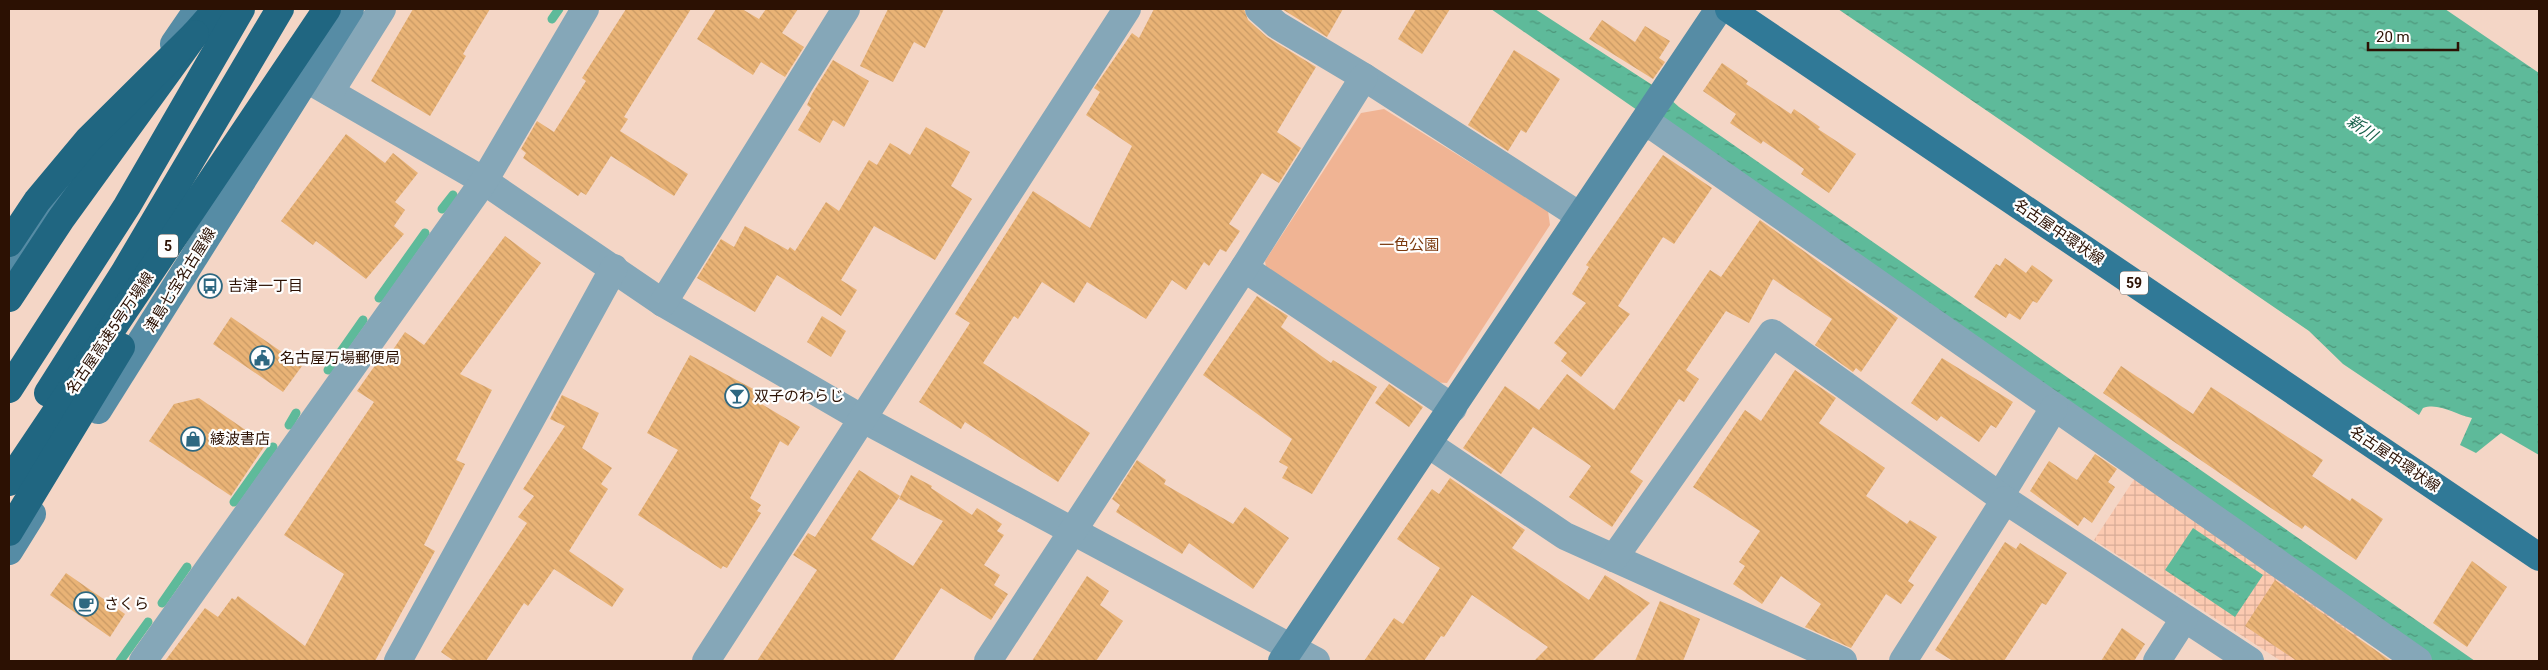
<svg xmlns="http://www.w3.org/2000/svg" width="2548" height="670" font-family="Roboto,'Noto Sans JP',sans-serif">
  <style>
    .industrial { fill: url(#industrial-grid) }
    .park { fill: #f0b494 }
    .water { fill: url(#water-ripples) }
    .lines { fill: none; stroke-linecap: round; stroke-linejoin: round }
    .stream { stroke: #5eba9a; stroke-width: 9 }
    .building { fill: url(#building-back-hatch) }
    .street { stroke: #85a7b8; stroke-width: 28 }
    .secondary { stroke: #568ca5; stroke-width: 28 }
    .primary { stroke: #307997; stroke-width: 28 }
    .highway { stroke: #206681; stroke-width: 28 }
    .highway-bridge { stroke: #206681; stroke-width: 28 }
    .labels { text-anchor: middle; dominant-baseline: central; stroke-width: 4.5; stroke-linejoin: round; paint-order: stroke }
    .shield { fill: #fefefe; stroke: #6b584e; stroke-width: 1 }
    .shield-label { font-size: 14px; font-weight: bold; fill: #2c1103 }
    .street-label { font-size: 15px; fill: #2c1103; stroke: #fefefe }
    .park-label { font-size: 15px; fill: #7b3a0f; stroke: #fefefe }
    .poi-label { font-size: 15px; fill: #2c1103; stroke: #fefefe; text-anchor: start }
    .water-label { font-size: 16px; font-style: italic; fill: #18604b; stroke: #fefefe }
  </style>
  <defs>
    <pattern id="industrial-grid" width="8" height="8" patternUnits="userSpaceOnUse" patternTransform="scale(1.25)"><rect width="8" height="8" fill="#fccab1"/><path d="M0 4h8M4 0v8" fill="none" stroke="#d8ac97"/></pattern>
    <pattern id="water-ripples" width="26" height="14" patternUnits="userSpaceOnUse" patternTransform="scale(1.25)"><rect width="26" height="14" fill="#5eba9a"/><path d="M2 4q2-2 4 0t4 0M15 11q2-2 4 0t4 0" fill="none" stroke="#4e967b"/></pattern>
    <pattern id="building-back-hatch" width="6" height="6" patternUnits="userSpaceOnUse" patternTransform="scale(1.25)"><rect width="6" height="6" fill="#e9b376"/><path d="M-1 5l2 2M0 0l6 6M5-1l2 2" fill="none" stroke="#c89964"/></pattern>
  </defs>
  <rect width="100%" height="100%" fill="#f4d6c6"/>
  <!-- industrial -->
  <polygon class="industrial" points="2137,475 2361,631 2341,661 2281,661 2094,540"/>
  <!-- park -->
  <polygon class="park" points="1384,109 1548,211 1550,225 1447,383 1431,382 1267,273 1265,261 1361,113"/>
  <!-- water -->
  <g class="water">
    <polygon points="1491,9 1535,9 1660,90 1679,107 2475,661 2433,661"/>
    <path d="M 1838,9 L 2445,9 L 2539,73 L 2539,455 L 2501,433 L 2476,453 L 2460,445 L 2472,418 C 2456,415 2439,402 2423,408 L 2419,415 L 2343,364 L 2309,331 Z"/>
    <polygon points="2193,528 2263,575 2235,617 2165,570"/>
  </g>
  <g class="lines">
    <!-- stream -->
    <g class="stream">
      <polyline points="552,19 559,9"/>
      <polyline points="442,209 453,195"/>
      <polyline points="379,298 425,233"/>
      <polyline points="328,370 363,320"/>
      <polyline points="289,425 296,413"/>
      <polyline points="234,502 273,447"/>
      <polyline points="162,603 187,567"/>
      <polyline points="120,661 148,622"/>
    </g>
  </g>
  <!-- building -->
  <g class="building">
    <polygon points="413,9 490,9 463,54 466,56 430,116 371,81"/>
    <polygon points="626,9 691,9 624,117 628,119 620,131 688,174 674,196 611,156 586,195 581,192 578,196 523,158 526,153 521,149 537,121 554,132 586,81 582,78"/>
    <polygon points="716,9 742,9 759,19 766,9 798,9 782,33 804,47 785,77 761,62 753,75 697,39"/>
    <polygon points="888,9 944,9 925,48 914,42 893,82 860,66"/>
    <polygon points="1154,9 1244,9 1248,20 1267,37 1316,67 1277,132 1301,148 1279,183 1262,173 1229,224 1240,231 1226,252 1220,249 1209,266 1204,262 1186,290 1172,280 1146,319 1087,282 1074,303 1042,282 1018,319 1014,316 983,363 1090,433 1058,482 965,422 961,429 919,402 970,323 955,314 1033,191 1090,228 1132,146 1086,115 1100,92 1094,88 1132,33 1139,38"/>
    <polygon points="1282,9 1343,9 1327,37"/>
    <polygon points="1416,9 1450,9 1422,54 1398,39"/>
    <polygon points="1602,20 1635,42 1645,26 1670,41 1659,58 1665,62 1653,79 1589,39"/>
    <polygon points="1514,50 1560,79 1526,133 1521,130 1508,151 1468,125"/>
    <polygon points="833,60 869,81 844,127 833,120 820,143 798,130 811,108 807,105 812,94"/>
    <polygon points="1722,63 1748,81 1746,84 1791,114 1794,109 1820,127 1818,129 1856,154 1829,193 1801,174 1804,169 1763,141 1761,144 1730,123 1736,114 1703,91"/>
    <polygon points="926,127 970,152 951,186 972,199 935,260 874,226 841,280 857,290 841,316 777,275 755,312 697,278 721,239 734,247 745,226 788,250 790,247 795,251 826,202 839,211 869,160 877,165 890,143 910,155"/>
    <polygon points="346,134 385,163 393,153 418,173 395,202 405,210 394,226 404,234 366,279 316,241 313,245 281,221"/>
    <polygon points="1663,155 1712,188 1674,244 1663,237 1618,306 1630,314 1581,377 1561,361 1567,353 1554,343 1586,303 1572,294 1589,267 1586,265"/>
    <polygon points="1760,220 1898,318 1861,372 1856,368 1853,372 1815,345 1832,319 1773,279 1749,323 1726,311 1686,370 1699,379 1684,402 1679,399 1630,472 1643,481 1612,527 1569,497 1591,466 1533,427 1501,474 1463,448 1505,386 1539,410 1567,374 1614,410 1710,270 1721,277"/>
    <polygon points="505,236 541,263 460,374 492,390 456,460 465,464 424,545 435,551 375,661 165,661 205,608 218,617 232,598 235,600 238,596 305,646 344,574 284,535 374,402 357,391 381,357 386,360 405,332 424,345"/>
    <polygon points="2005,258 2026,273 2032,265 2053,280 2037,303 2033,301 2020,320 2009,313 2006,318 1974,297 1996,264 2000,266"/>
    <polygon points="1257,296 1288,316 1281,327 1331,363 1333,360 1377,387 1312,494 1282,478 1288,467 1279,462 1292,439 1203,375"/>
    <polygon points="822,316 846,331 831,357 807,342"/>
    <polygon points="231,317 302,366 283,392 213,344"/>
    <polygon points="690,355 757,391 753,399 800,427 788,446 780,441 750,498 761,505 757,511 761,513 727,568 723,566 721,569 638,515 678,450 647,433"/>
    <polygon points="1942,358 2013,402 1996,428 1991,425 1979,442 1941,416 1937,421 1911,403"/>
    <polygon points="2121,366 2193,414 2211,387 2323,460 2312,476 2350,501 2352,498 2383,519 2356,560 2305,525 2302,529 2234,483 2103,393"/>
    <polygon points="1795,370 1836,398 1819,423 1885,468 1866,496 1907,524 1910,520 1937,537 1908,581 1914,585 1901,604 1886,594 1851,648 1805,627 1821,604 1781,576 1762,604 1733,584 1745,566 1739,562 1760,531 1693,487 1745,410 1761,421"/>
    <polygon points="1389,384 1423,407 1409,427 1375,403"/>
    <polygon points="562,395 599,413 582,448 612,468 601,484 608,489 569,551 624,589 612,607 554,569 528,606 524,603 486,661 454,661 441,652 527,523 518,517 534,496 523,489 565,426 550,419"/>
    <polygon points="199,398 266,444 231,496 149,441 174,404"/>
    <polygon points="2095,454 2117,469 2108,482 2115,487 2092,523 2084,517 2078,526 2030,491 2049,461 2077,480"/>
    <polygon points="1137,460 1166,480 1164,484 1233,524 1245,507 1289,538 1253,589 1189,543 1182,554 1116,512 1120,505 1112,499"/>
    <polygon points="859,470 900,496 871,539 913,566 943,521 899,499 911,475 932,486 931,488 972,515 977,508 1002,524 997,531 1004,535 984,565 1000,575 994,585 1008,594 991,620 941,588 893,661 757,661 817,570 793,555 808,533 815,537"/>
    <polygon points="1450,478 1525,530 1512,548 1589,600 1605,575 1650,603 1592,661 1534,661 1548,647 1472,595 1444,637 1441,636 1424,661 1364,661 1394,618 1403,624 1440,568 1397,539 1432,489 1439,494"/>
    <polygon points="2005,542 2016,549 2020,543 2067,573 2046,605 2042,603 2004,661 1953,661 1935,650"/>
    <polygon points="2472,561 2507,587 2467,647 2433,623"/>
    <polygon points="66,573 125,614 110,637 50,595"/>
    <polygon points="1087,576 1109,591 1100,605 1123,621 1096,661 1032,661"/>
    <polygon points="2275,580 2391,661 2297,661 2245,626"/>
    <polygon points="1660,601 1700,619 1683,661 1635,661"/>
    <polygon points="2122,628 2145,644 2134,661 2101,661"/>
  </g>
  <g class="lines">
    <!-- street -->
    <g class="street">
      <polyline points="1259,9 1277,25 1364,77 1580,216"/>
      <polyline points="307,79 484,181 663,303 863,419 1316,661"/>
      <polyline points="330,92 382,9"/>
      <polyline points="1643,123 1657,129 2418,661"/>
      <polyline points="1244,268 1453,408"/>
      <polyline points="663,303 846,9"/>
      <polyline points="1428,444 1565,536 1843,661"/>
      <polyline points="2000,496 2054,408"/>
      <polyline points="1614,558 1772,333 2005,500 2250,661"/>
      <polyline points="143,661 484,181 585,9"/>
      <polyline points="398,661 614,268"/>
      <polyline points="706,661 1127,9"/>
      <polyline points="988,661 1244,268 1364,77"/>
      <polyline points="1903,661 2005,500"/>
      <polyline points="2157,661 2184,619"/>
    </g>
    <!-- secondary -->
    <g class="secondary">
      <polyline points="174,44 198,9"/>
      <polyline points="9,266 91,154"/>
      <polyline points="98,410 350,9"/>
      <polyline points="9,551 32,514"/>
      <polyline points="1282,661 1719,9"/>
    </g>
    <!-- primary -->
    <polyline class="primary" points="1729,9 2539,557"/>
    <!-- highway -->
    <g class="highway">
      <polyline points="9,298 61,219 195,34 217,9"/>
      <polyline points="9,389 127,206 241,9"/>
      <polyline points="48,393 124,273 280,9"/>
      <polyline points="9,482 327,9"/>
      <polyline points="9,532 121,347"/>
    </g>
    <!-- highway-bridge -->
    <polyline class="highway-bridge" points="9,243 37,201 88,140 195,34"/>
  </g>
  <!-- icons -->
  <defs>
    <g id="bus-ring" transform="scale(1.25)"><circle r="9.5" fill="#fefefe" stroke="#2e6881" stroke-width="1.5"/><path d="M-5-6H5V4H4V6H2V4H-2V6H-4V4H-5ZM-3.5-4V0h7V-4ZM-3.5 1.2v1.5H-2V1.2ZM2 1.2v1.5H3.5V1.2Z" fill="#2e6881"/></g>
    <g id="civic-ring" transform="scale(1.25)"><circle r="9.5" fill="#fefefe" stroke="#2e6881" stroke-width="1.5"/><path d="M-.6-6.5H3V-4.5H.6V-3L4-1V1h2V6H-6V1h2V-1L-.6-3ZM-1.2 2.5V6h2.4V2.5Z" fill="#2e6881"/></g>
    <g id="bar-ring" transform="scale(1.25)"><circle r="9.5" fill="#fefefe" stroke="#2e6881" stroke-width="1.5"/><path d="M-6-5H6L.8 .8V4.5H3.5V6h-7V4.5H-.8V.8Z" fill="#2e6881"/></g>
    <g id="shop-ring" transform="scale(1.25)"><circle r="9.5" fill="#fefefe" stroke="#2e6881" stroke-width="1.5"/><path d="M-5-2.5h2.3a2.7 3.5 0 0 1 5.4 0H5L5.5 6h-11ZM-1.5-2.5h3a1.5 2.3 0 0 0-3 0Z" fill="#2e6881"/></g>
    <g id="cafe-ring" transform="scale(1.25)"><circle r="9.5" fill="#fefefe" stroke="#2e6881" stroke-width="1.5"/><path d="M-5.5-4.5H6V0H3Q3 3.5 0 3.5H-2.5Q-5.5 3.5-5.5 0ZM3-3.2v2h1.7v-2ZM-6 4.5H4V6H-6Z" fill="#2e6881"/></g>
  </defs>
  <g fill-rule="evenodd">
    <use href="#bus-ring" x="210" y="286"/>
    <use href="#civic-ring" x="262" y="358"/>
    <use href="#bar-ring" x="737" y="396"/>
    <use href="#shop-ring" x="193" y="439"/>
    <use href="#cafe-ring" x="86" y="604"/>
  </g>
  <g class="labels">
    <!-- shield labels -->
    <g class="shield">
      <rect x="158" y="234.5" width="20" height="23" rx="4"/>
      <rect x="2120" y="271.5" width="28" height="23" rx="4"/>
    </g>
    <g class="shield-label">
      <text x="168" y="246">5</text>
      <text x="2134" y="283">59</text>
    </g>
    <!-- street labels -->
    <g class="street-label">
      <text transform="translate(2059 232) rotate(34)">名古屋中環状線</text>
      <text transform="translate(180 280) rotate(-58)">津島七宝名古屋線</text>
      <text transform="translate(110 333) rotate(-56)">名古屋高速5号万場線</text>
      <text transform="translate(2395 459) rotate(34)">名古屋中環状線</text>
    </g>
    <!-- park labels -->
    <g class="park-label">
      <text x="1409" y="245">一色公園</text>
    </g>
    <!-- poi labels -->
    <g class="poi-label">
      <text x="228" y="286">吉津一丁目</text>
      <text x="280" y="358">名古屋万場郵便局</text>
      <text x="754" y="396">双子のわらじ</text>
      <text x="210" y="439">綾波書店</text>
      <text x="104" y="604">さくら</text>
    </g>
    <!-- water labels -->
    <g class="water-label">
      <text transform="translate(2362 128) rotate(34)">新川</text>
    </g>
  </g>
  <!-- border -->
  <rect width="2548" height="670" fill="none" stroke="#2c1103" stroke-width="20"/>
  <!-- scale -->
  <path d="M2368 42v8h90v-8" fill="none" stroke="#2c1103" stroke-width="2.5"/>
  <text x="2376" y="42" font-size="15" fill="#2c1103" stroke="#fefefe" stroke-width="4" paint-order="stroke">20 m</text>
</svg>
